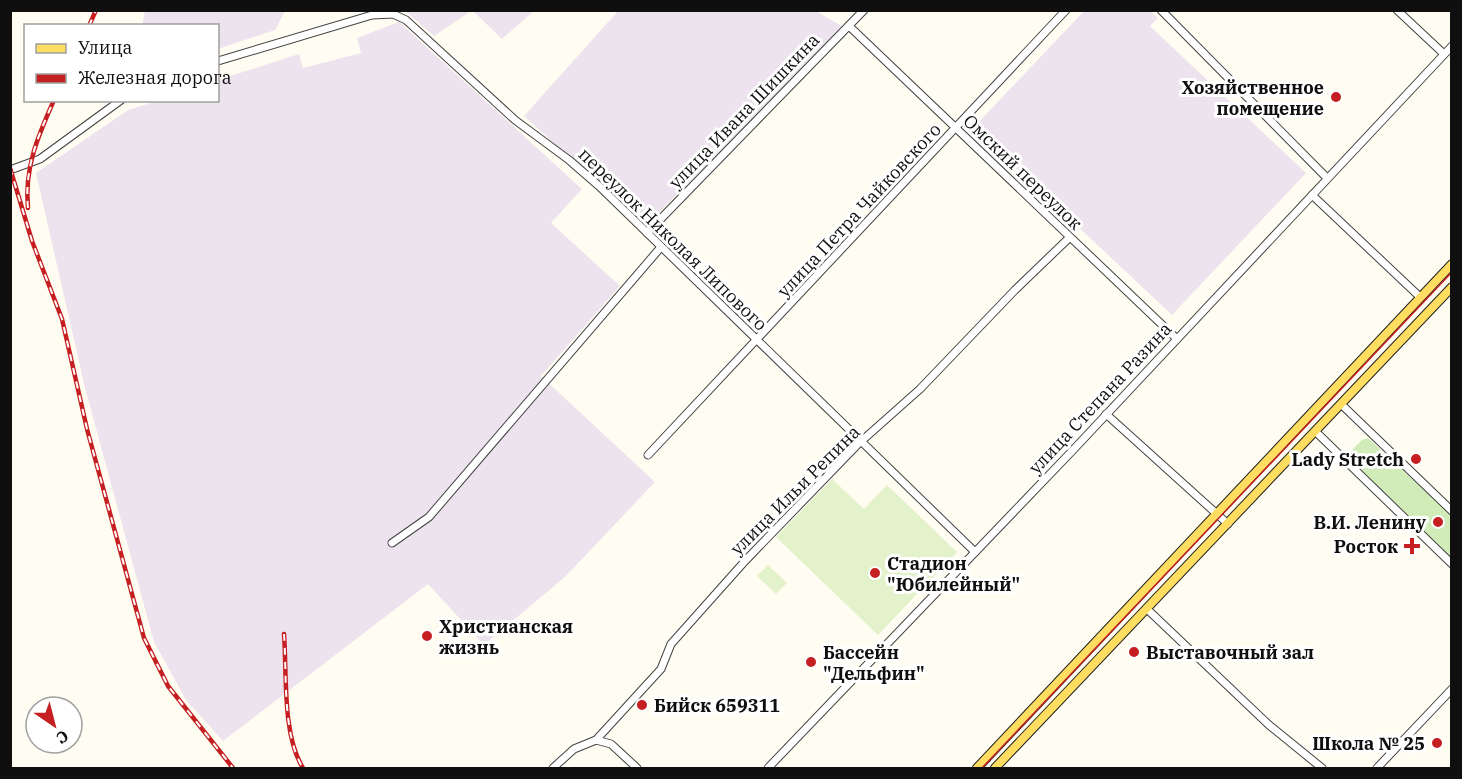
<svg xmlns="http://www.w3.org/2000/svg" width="1462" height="779" font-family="'IBM Plex Serif',serif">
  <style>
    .industrial { fill: #ede3ee }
    .green { fill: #d1ecb8 }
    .pitch { fill: #e3f2ca }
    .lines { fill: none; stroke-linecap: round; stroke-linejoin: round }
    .minor-casing { stroke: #424242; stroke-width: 9 }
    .major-casing { stroke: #202020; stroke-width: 10 }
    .minor { stroke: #fff; stroke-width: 7 }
    .major { stroke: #fedd61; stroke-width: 8 }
    .tram { stroke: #c61f22; stroke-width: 1.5 }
    .rail-casing { stroke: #c61f22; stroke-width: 4.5 }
    .rail { stroke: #fff; stroke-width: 2; stroke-dasharray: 7; stroke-linecap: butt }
    .poi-dot { fill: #c61f22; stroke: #fff; stroke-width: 2 }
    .labels { text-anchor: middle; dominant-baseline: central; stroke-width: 6; stroke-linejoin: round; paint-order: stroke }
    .poi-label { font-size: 18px; font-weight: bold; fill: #0f0f0f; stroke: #fff; text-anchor: end }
    .street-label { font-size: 18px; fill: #0f0f0f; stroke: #fff }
  </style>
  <rect width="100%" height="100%" fill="#fffdf1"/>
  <!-- industrial -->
  <g class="industrial">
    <polygon points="145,11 145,10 285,11 275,30 218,49 218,26 142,25"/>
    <polygon points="405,11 471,11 434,36"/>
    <polygon points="473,11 534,11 502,39"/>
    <polygon points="618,11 816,11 845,28 645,226 524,116"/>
    <polygon points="1084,11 1150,11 1158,18 1150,26 1306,173 1172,315 973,128"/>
    <polygon points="399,22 582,189 551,223 620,286 541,376 655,482 565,577 484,645 428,584 223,741 186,700 154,642 85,388 36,173 128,110 157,101 218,100 218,80 299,54 303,68 361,53 357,38"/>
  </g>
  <!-- green -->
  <polygon class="green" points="1368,438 1451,515 1451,558 1349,462 1349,453 1362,440"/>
  <!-- pitch -->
  <g class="pitch">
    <polygon points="832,479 864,509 887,485 957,552 878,635 776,537"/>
    <polygon points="768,565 787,583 776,594 757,576"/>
  </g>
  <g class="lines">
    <!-- minor casing -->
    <g class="minor-casing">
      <g id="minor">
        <polyline points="1161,10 1327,178"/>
        <polyline points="1397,10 1444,54"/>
        <polyline points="849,26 1177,339"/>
        <polyline points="218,61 372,15 393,14 406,20 515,120 569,160 599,186 975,552"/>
        <polyline points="10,170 40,159 121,100"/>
        <polyline points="1312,195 1420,297"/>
        <polyline points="647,233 864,10"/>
        <polyline points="1342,405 1452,511"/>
        <polyline points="1106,414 1228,524"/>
        <polyline points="1316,432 1452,564"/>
        <polyline points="648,455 1066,10"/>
        <polyline points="392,543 429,517 661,247"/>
        <polyline points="1147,609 1269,725 1322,768"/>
        <polyline points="596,740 611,744 637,768"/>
        <polyline points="553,768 574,749 596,740 661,669 671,644 745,561 857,445 920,389 1015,290 1069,238"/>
        <polyline points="768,768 1074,449 1452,46"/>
        <polyline points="1377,768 1452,689"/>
      </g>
    </g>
    <!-- major casing -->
    <g class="major-casing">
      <g id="major">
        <polyline points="977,768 1452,264"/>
        <polyline points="995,768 1452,287"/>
      </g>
    </g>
    <!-- minor -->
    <use href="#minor" class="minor"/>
    <!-- major -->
    <use href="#major" class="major"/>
    <!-- tram -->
    <polyline class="tram" points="982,768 1452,272"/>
    <!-- rail casing -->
    <g class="rail-casing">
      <g id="rail">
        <polyline points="89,26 96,10"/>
        <polyline points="10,168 32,241 62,319 87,429 144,638 168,686 233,768"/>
        <path d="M 28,208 C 24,168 38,136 54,100"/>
        <path d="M 284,634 C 287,673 282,735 303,768"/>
      </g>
    </g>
    <!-- rail -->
    <use href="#rail" class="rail"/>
  </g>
  <!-- markers -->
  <g class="poi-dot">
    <circle cx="1336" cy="97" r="6"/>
    <circle cx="1416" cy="459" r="6"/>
    <circle cx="1438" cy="522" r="6"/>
    <path d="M1409 537h6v6h6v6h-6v6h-6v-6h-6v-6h6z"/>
    <circle cx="875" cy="573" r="6"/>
    <circle cx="427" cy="636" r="6"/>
    <circle cx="1134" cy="652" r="6"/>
    <circle cx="811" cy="662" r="6"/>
    <circle cx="642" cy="705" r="6"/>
    <circle cx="1437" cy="743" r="6"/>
  </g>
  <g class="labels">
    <!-- poi labels -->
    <g class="poi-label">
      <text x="1324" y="87">Хозяйственное<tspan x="1324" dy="21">помещение</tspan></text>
      <text x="1404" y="459">Lady Stretch</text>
      <text x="1426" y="522">В.И. Ленину</text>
      <text x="1398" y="546">Росток</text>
      <text x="887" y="563" text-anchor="start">Стадион<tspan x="887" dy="21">"Юбилейный"</tspan></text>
      <text x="439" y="626" text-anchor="start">Христианская<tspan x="439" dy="21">жизнь</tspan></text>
      <text x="823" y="652" text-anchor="start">Бассейн<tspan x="823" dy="21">"Дельфин"</tspan></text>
      <text x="1146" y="652" text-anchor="start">Выставочный зал</text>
      <text x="654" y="705" text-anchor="start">Бийск 659311</text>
      <text x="1425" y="743">Школа № 25</text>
    </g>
    <!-- street labels -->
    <g class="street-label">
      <text transform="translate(744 111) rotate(-46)">улица Ивана Шишкина</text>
      <text transform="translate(1023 172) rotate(44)">Омский переулок</text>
      <text transform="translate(859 210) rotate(-47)">улица Петра Чайковского</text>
      <text transform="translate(673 239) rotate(44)">переулок Николая Липового</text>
      <text transform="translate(1100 398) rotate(-47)">улица Степана Разина</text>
      <text transform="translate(795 490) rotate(-45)">улица Ильи Репина</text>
    </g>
  </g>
  <!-- border -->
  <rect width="1462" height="779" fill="none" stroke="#0f0f0f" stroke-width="24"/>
  <!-- legend -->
  <rect x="24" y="24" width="195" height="78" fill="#ffffff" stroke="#9f9f9f" stroke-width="1.5"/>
  <rect x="36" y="44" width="30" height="9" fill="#fedd61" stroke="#9f9f9f" stroke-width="1.5"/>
  <text x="78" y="54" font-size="18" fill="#0f0f0f">Улица</text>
  <rect x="36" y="74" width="30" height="9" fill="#c61f22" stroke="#9f9f9f" stroke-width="1.5"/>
  <text x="78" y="84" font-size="18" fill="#0f0f0f">Железная дорога</text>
  <!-- north arrow -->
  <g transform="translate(54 725) rotate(145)"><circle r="28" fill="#ffffff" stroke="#9f9f9f" stroke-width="1.5"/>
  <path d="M0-4.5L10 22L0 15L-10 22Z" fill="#c61f22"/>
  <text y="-9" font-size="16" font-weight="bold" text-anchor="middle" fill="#0f0f0f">С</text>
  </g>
</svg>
